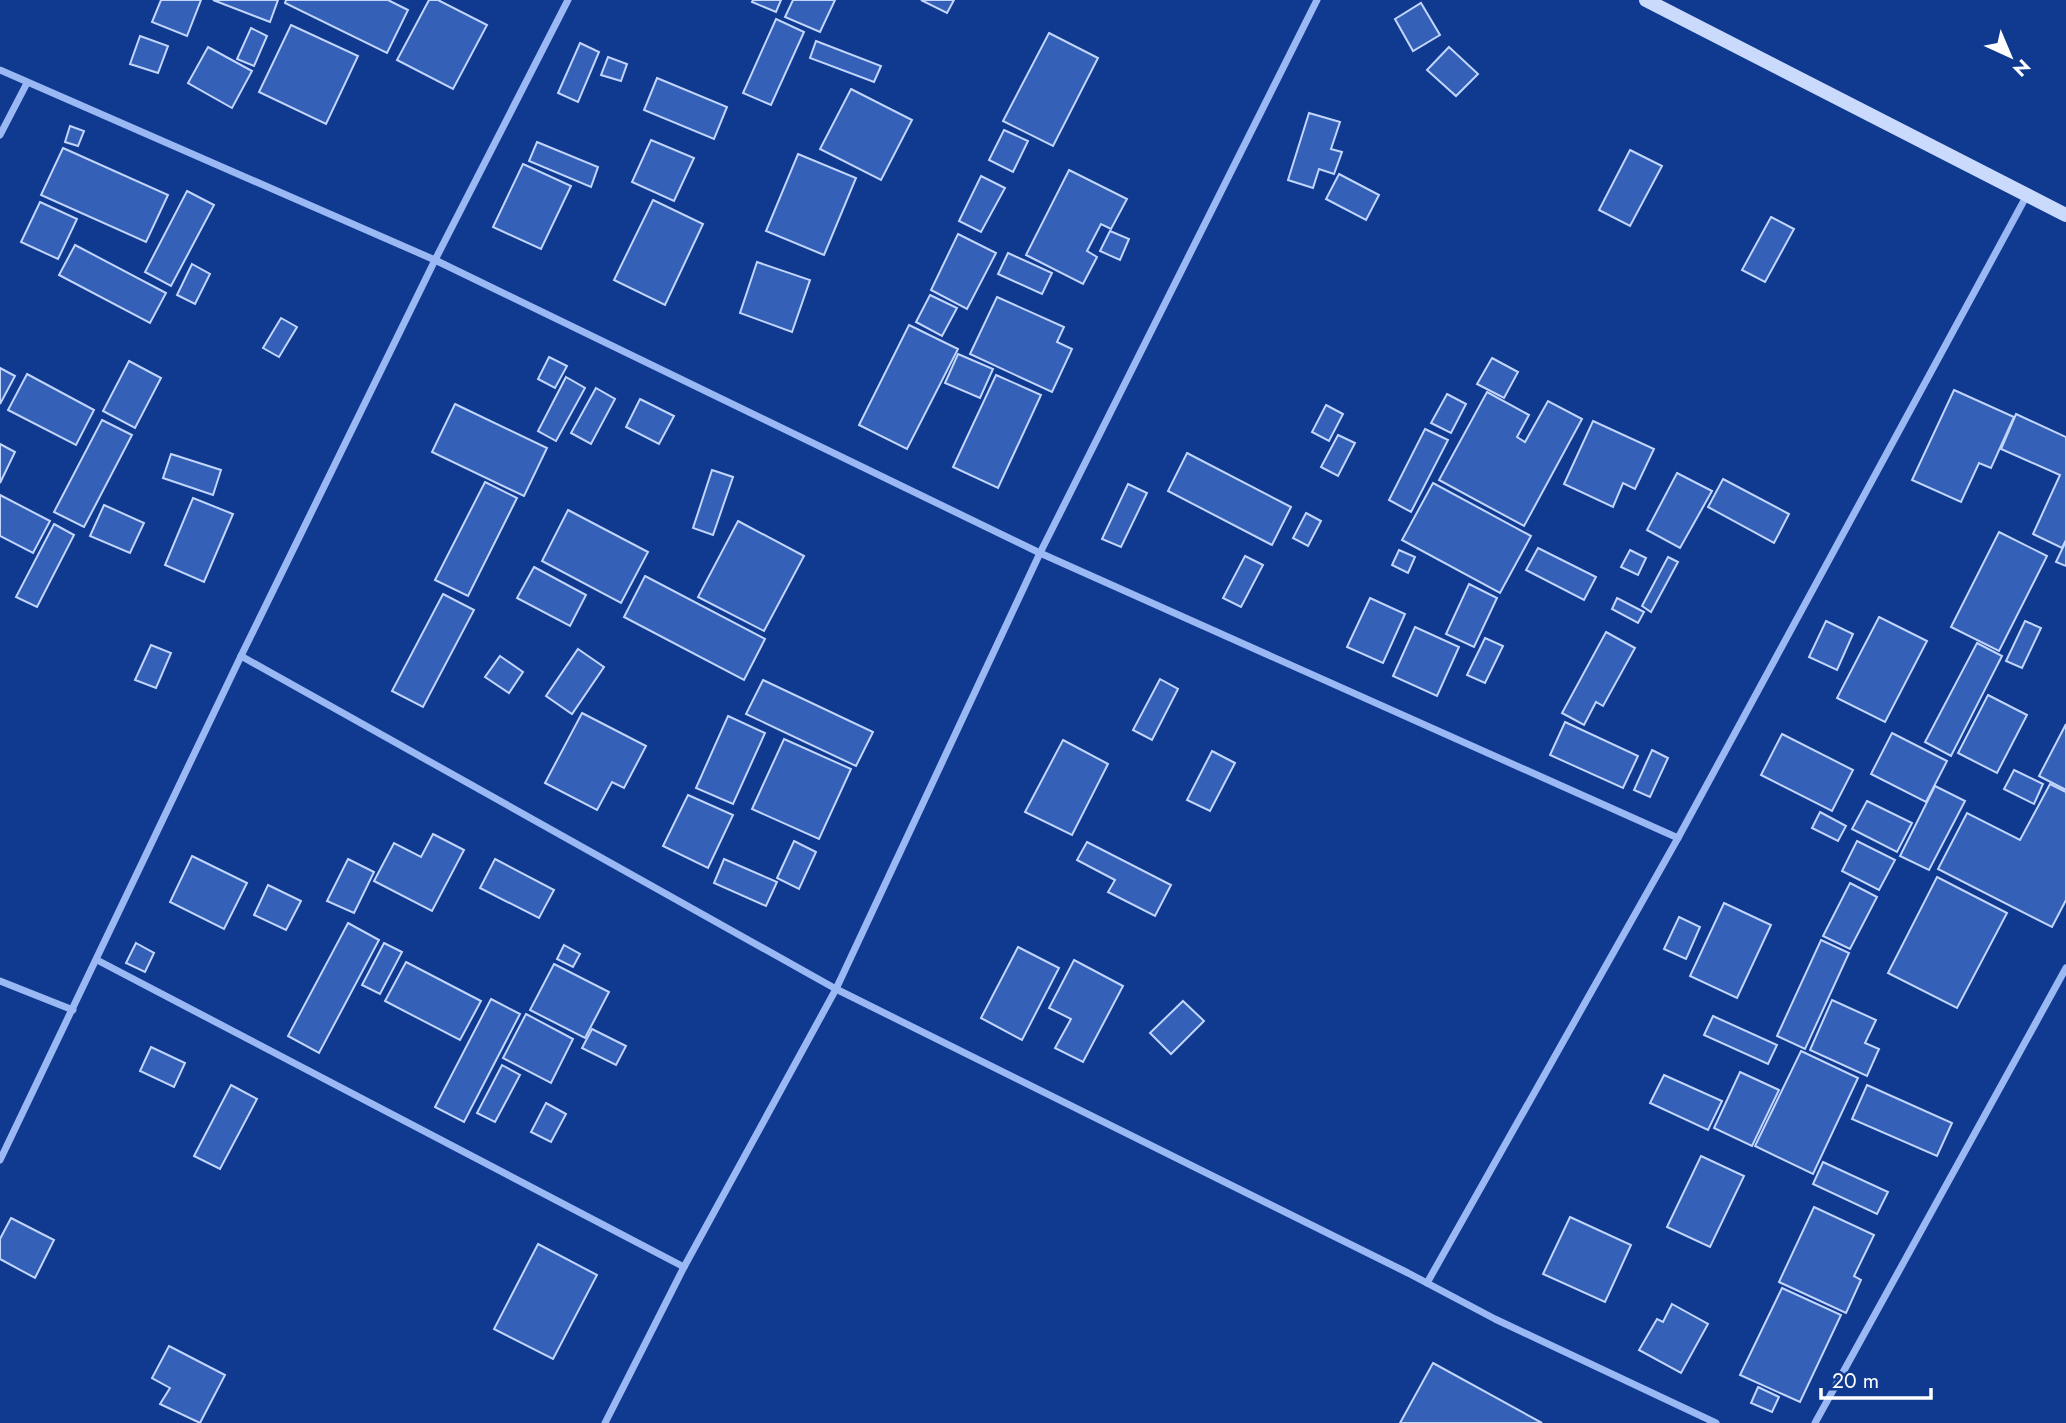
<svg xmlns="http://www.w3.org/2000/svg" width="2066" height="1423" font-family="Jost,sans-serif">
  <style>
    .building { fill: #3460b7; stroke: #c2d6fd; stroke-width: 2 }
    .lines { fill: none; stroke-linecap: round; stroke-linejoin: round }
    .street { stroke: #9ab8f3; stroke-width: 7 }
    .secondary { stroke: #c9dafd; stroke-width: 14 }
  </style>
  <rect width="100%" height="100%" fill="#103990"/>
  <!-- building -->
  <g class="building">
    <polygon points="161,0 201,0 187,36 152,22"/>
    <polygon points="213,0 278,0 270,22"/>
    <polygon points="286,0 388,0 408,10 387,53 285,3"/>
    <polygon points="429,0 438,0 487,25 453,89 397,60"/>
    <polygon points="753,0 781,0 776,12 752,2"/>
    <polygon points="793,0 835,0 820,32 785,17"/>
    <polygon points="921,0 954,0 947,13"/>
    <polygon points="1421,3 1440,35 1413,51 1395,19"/>
    <polygon points="776,19 804,32 771,105 743,93"/>
    <polygon points="291,25 358,56 326,124 259,92"/>
    <polygon points="251,28 267,36 254,66 237,59"/>
    <polygon points="1049,33 1098,58 1053,146 1003,121"/>
    <polygon points="140,36 168,46 158,73 130,64"/>
    <polygon points="816,41 881,66 874,82 810,58"/>
    <polygon points="580,43 599,52 578,102 558,93"/>
    <polygon points="208,47 252,71 232,108 188,83"/>
    <polygon points="1449,47 1478,74 1456,96 1427,70"/>
    <polygon points="608,57 627,64 621,81 601,75"/>
    <polygon points="657,78 727,107 714,139 644,110"/>
    <polygon points="851,89 912,120 881,180 820,149"/>
    <polygon points="1309,113 1340,122 1331,149 1342,152 1334,174 1319,169 1313,188 1288,180"/>
    <polygon points="70,126 84,131 78,146 65,142"/>
    <polygon points="1004,130 1028,141 1013,172 989,160"/>
    <polygon points="651,140 694,158 674,201 632,182"/>
    <polygon points="537,142 598,167 591,187 529,161"/>
    <polygon points="63,148 168,195 146,242 41,195"/>
    <polygon points="1630,150 1662,166 1630,226 1599,210"/>
    <polygon points="798,154 856,178 824,255 766,231"/>
    <polygon points="523,164 571,186 541,249 493,227"/>
    <polygon points="1069,170 1127,199 1111,229 1101,224 1087,251 1097,257 1083,284 1026,255"/>
    <polygon points="1339,174 1379,195 1366,220 1326,199"/>
    <polygon points="981,176 1005,188 981,232 959,221"/>
    <polygon points="187,191 214,205 171,286 145,272"/>
    <polygon points="653,200 703,224 665,305 614,280"/>
    <polygon points="40,202 77,219 58,259 21,242"/>
    <polygon points="1771,217 1794,229 1765,282 1742,270"/>
    <polygon points="1110,231 1129,239 1120,260 1100,251"/>
    <polygon points="958,234 996,253 967,309 931,290"/>
    <polygon points="75,245 166,293 150,323 59,275"/>
    <polygon points="1008,253 1052,273 1042,294 998,274"/>
    <polygon points="757,262 810,280 792,332 740,313"/>
    <polygon points="192,264 210,274 195,304 177,295"/>
    <polygon points="930,295 957,308 942,336 916,322"/>
    <polygon points="997,297 1064,327 1057,342 1072,349 1052,392 970,354"/>
    <polygon points="281,318 297,327 279,357 263,348"/>
    <polygon points="909,325 958,349 907,449 859,425"/>
    <polygon points="958,354 993,369 980,398 945,383"/>
    <polygon points="549,357 567,366 555,388 538,379"/>
    <polygon points="1492,358 1518,372 1504,398 1477,384"/>
    <polygon points="129,361 161,378 135,428 103,411"/>
    <polygon points="0,368 15,376 0,404"/>
    <polygon points="27,374 94,410 76,445 8,410"/>
    <polygon points="996,375 1041,395 998,488 953,467"/>
    <polygon points="566,377 585,388 556,441 538,431"/>
    <polygon points="596,388 615,399 591,444 571,433"/>
    <polygon points="1954,390 2014,417 1991,468 1979,463 1961,502 1912,480"/>
    <polygon points="1487,392 1529,415 1517,437 1525,442 1548,401 1582,419 1524,526 1439,480"/>
    <polygon points="1447,394 1466,404 1451,433 1431,423"/>
    <polygon points="640,399 674,416 659,444 626,427"/>
    <polygon points="455,404 547,448 524,496 432,452"/>
    <polygon points="1326,405 1343,414 1329,441 1312,432"/>
    <polygon points="2016,414 2066,437 2066,540 2062,548 2033,534 2060,475 2001,449"/>
    <polygon points="102,420 132,435 84,527 54,512"/>
    <polygon points="1593,421 1654,449 1635,489 1623,483 1613,507 1564,484"/>
    <polygon points="1425,429 1448,440 1411,512 1389,500"/>
    <polygon points="1338,435 1355,443 1338,476 1321,467"/>
    <polygon points="0,444 15,452 0,483"/>
    <polygon points="1187,453 1291,507 1272,545 1168,491"/>
    <polygon points="171,454 221,470 213,495 163,478"/>
    <polygon points="712,470 733,477 713,535 693,528"/>
    <polygon points="1677,473 1712,491 1680,548 1647,530"/>
    <polygon points="1723,479 1789,514 1774,543 1708,507"/>
    <polygon points="485,482 517,498 468,596 435,580"/>
    <polygon points="1433,483 1531,536 1500,593 1402,540"/>
    <polygon points="1128,484 1147,493 1121,547 1102,539"/>
    <polygon points="0,495 50,521 33,553 0,536"/>
    <polygon points="193,498 233,514 204,582 165,565"/>
    <polygon points="104,505 144,523 130,553 90,536"/>
    <polygon points="568,510 648,552 621,603 542,561"/>
    <polygon points="1306,513 1321,521 1308,546 1293,538"/>
    <polygon points="738,521 804,556 764,631 698,597"/>
    <polygon points="54,524 74,535 37,607 16,597"/>
    <polygon points="1999,532 2047,556 1999,651 1951,627"/>
    <polygon points="2066,541 2066,566 2056,562"/>
    <polygon points="1538,548 1596,577 1584,600 1526,570"/>
    <polygon points="1399,550 1415,557 1408,573 1392,565"/>
    <polygon points="1630,550 1646,558 1638,575 1621,567"/>
    <polygon points="1245,556 1263,565 1241,607 1223,598"/>
    <polygon points="1668,557 1678,562 1651,612 1642,606"/>
    <polygon points="534,567 586,595 570,626 517,598"/>
    <polygon points="645,576 765,639 744,680 624,617"/>
    <polygon points="1469,584 1497,598 1474,647 1446,634"/>
    <polygon points="443,594 474,610 423,707 392,691"/>
    <polygon points="1370,598 1405,614 1383,663 1347,647"/>
    <polygon points="1617,598 1644,612 1638,623 1612,609"/>
    <polygon points="1879,617 1927,641 1885,722 1837,698"/>
    <polygon points="1826,621 1853,634 1837,670 1809,657"/>
    <polygon points="2025,621 2041,628 2022,668 2006,661"/>
    <polygon points="1415,627 1459,647 1437,696 1393,676"/>
    <polygon points="1606,632 1635,648 1603,706 1596,702 1584,725 1562,713"/>
    <polygon points="1485,638 1503,646 1485,683 1467,675"/>
    <polygon points="1977,643 2002,656 1951,756 1925,742"/>
    <polygon points="151,645 171,653 156,688 135,680"/>
    <polygon points="578,649 604,667 572,714 546,696"/>
    <polygon points="500,656 523,672 509,693 485,677"/>
    <polygon points="1160,679 1178,689 1152,740 1133,730"/>
    <polygon points="763,680 873,732 856,766 746,714"/>
    <polygon points="1988,695 2027,715 1997,773 1958,753"/>
    <polygon points="582,713 646,746 624,788 612,782 597,810 545,783"/>
    <polygon points="728,716 765,733 733,804 696,788"/>
    <polygon points="1565,722 1638,756 1623,788 1550,755"/>
    <polygon points="2066,724 2066,790 2039,776"/>
    <polygon points="1892,733 1947,761 1926,802 1871,774"/>
    <polygon points="1782,734 1853,770 1832,811 1761,775"/>
    <polygon points="784,739 851,769 819,839 752,809"/>
    <polygon points="1063,740 1108,764 1072,835 1025,812"/>
    <polygon points="1652,750 1668,758 1650,797 1634,790"/>
    <polygon points="1212,751 1235,763 1210,811 1187,800"/>
    <polygon points="2014,770 2043,784 2034,804 2004,789"/>
    <polygon points="2050,784 2066,792 2066,900 2052,927 1938,869 1967,813 2020,840"/>
    <polygon points="1935,786 1965,801 1929,870 1900,856"/>
    <polygon points="688,795 733,815 708,868 663,846"/>
    <polygon points="1867,801 1912,823 1897,852 1852,829"/>
    <polygon points="1820,812 1846,826 1838,841 1812,828"/>
    <polygon points="433,834 464,850 432,911 374,881 394,843 421,857"/>
    <polygon points="794,841 816,852 799,889 777,878"/>
    <polygon points="1857,841 1895,860 1879,890 1842,871"/>
    <polygon points="1087,842 1171,885 1155,916 1108,892 1115,880 1077,860"/>
    <polygon points="192,856 247,883 224,929 170,902"/>
    <polygon points="348,859 374,872 354,913 327,901"/>
    <polygon points="495,859 554,890 539,918 480,888"/>
    <polygon points="724,859 777,882 766,906 714,883"/>
    <polygon points="1937,877 2007,913 1957,1008 1888,973"/>
    <polygon points="1850,883 1877,897 1850,949 1823,936"/>
    <polygon points="268,885 301,901 286,930 254,915"/>
    <polygon points="1724,903 1771,925 1737,998 1690,976"/>
    <polygon points="1679,917 1700,927 1686,959 1664,949"/>
    <polygon points="348,923 379,940 319,1053 288,1036"/>
    <polygon points="1821,940 1849,953 1805,1049 1777,1036"/>
    <polygon points="136,943 154,953 145,972 126,963"/>
    <polygon points="384,943 402,952 380,994 362,985"/>
    <polygon points="564,945 580,954 573,967 557,959"/>
    <polygon points="1018,947 1059,968 1022,1040 981,1018"/>
    <polygon points="1074,960 1123,986 1083,1062 1055,1048 1071,1019 1049,1008"/>
    <polygon points="406,962 481,1001 460,1040 385,1001"/>
    <polygon points="554,964 609,992 585,1038 530,1010"/>
    <polygon points="491,999 520,1014 464,1122 435,1107"/>
    <polygon points="1832,1000 1876,1020 1865,1043 1879,1049 1867,1076 1810,1050"/>
    <polygon points="1183,1001 1204,1021 1171,1054 1150,1033"/>
    <polygon points="526,1014 573,1039 551,1083 503,1058"/>
    <polygon points="1713,1016 1777,1045 1768,1064 1704,1035"/>
    <polygon points="592,1029 626,1046 616,1065 582,1048"/>
    <polygon points="151,1047 185,1063 174,1087 140,1071"/>
    <polygon points="1801,1051 1858,1078 1813,1174 1755,1146"/>
    <polygon points="502,1065 520,1075 495,1122 477,1113"/>
    <polygon points="1740,1072 1779,1090 1752,1146 1714,1128"/>
    <polygon points="1664,1075 1722,1101 1708,1130 1650,1103"/>
    <polygon points="231,1085 257,1099 220,1169 194,1156"/>
    <polygon points="1867,1085 1952,1123 1937,1156 1852,1119"/>
    <polygon points="546,1103 566,1114 551,1142 531,1132"/>
    <polygon points="1701,1156 1744,1176 1710,1247 1667,1227"/>
    <polygon points="1823,1162 1888,1192 1877,1214 1813,1184"/>
    <polygon points="1814,1207 1874,1235 1854,1276 1861,1280 1846,1313 1779,1282"/>
    <polygon points="1570,1217 1631,1245 1605,1302 1543,1274"/>
    <polygon points="11,1218 54,1240 35,1278 0,1259 0,1239"/>
    <polygon points="538,1244 597,1275 553,1359 494,1329"/>
    <polygon points="1782,1288 1841,1315 1800,1402 1740,1375"/>
    <polygon points="1672,1304 1708,1324 1681,1373 1639,1350 1657,1319 1663,1322"/>
    <polygon points="169,1346 225,1375 200,1423 160,1404 170,1388 152,1378"/>
    <polygon points="1433,1363 1542,1423 1400,1423"/>
    <polygon points="1758,1387 1779,1397 1772,1412 1751,1403"/>
  </g>
  <g class="lines">
    <!-- street -->
    <g class="street">
      <polyline points="0,70 435,260 1040,553 1678,838"/>
      <polyline points="0,135 27,83"/>
      <polyline points="241,656 836,989 1408,1273 1495,1319 1716,1423"/>
      <polyline points="97,960 684,1267"/>
      <polyline points="0,981 73,1010"/>
      <polyline points="0,1160 241,656 435,260 568,0"/>
      <polyline points="1427,1283 1678,838 2027,195"/>
      <polyline points="605,1423 684,1267 836,989 1040,553 1317,0"/>
      <polyline points="1815,1423 2066,968"/>
    </g>
    <!-- secondary -->
    <polyline class="secondary" points="1646,0 2066,215"/>
  </g>
  <!-- north arrow -->
  <g transform="translate(2010 56) rotate(136)" stroke="#103990" stroke-width="5" paint-order="stroke">
  <path d="M0-5L12 26L0 18L-12 26Z" fill="#ffffff"/>
  <text y="-10" font-size="19" font-weight="bold" text-anchor="middle" fill="#ffffff">N</text>
  </g>
  <!-- scale -->
  <path d="M1821 1388v10h110v-10" fill="none" stroke="#ffffff" stroke-width="3.5"/>
  <text x="1832" y="1388" font-size="21" fill="#ffffff" stroke="#103990" stroke-width="5" paint-order="stroke">20 m</text>
</svg>
